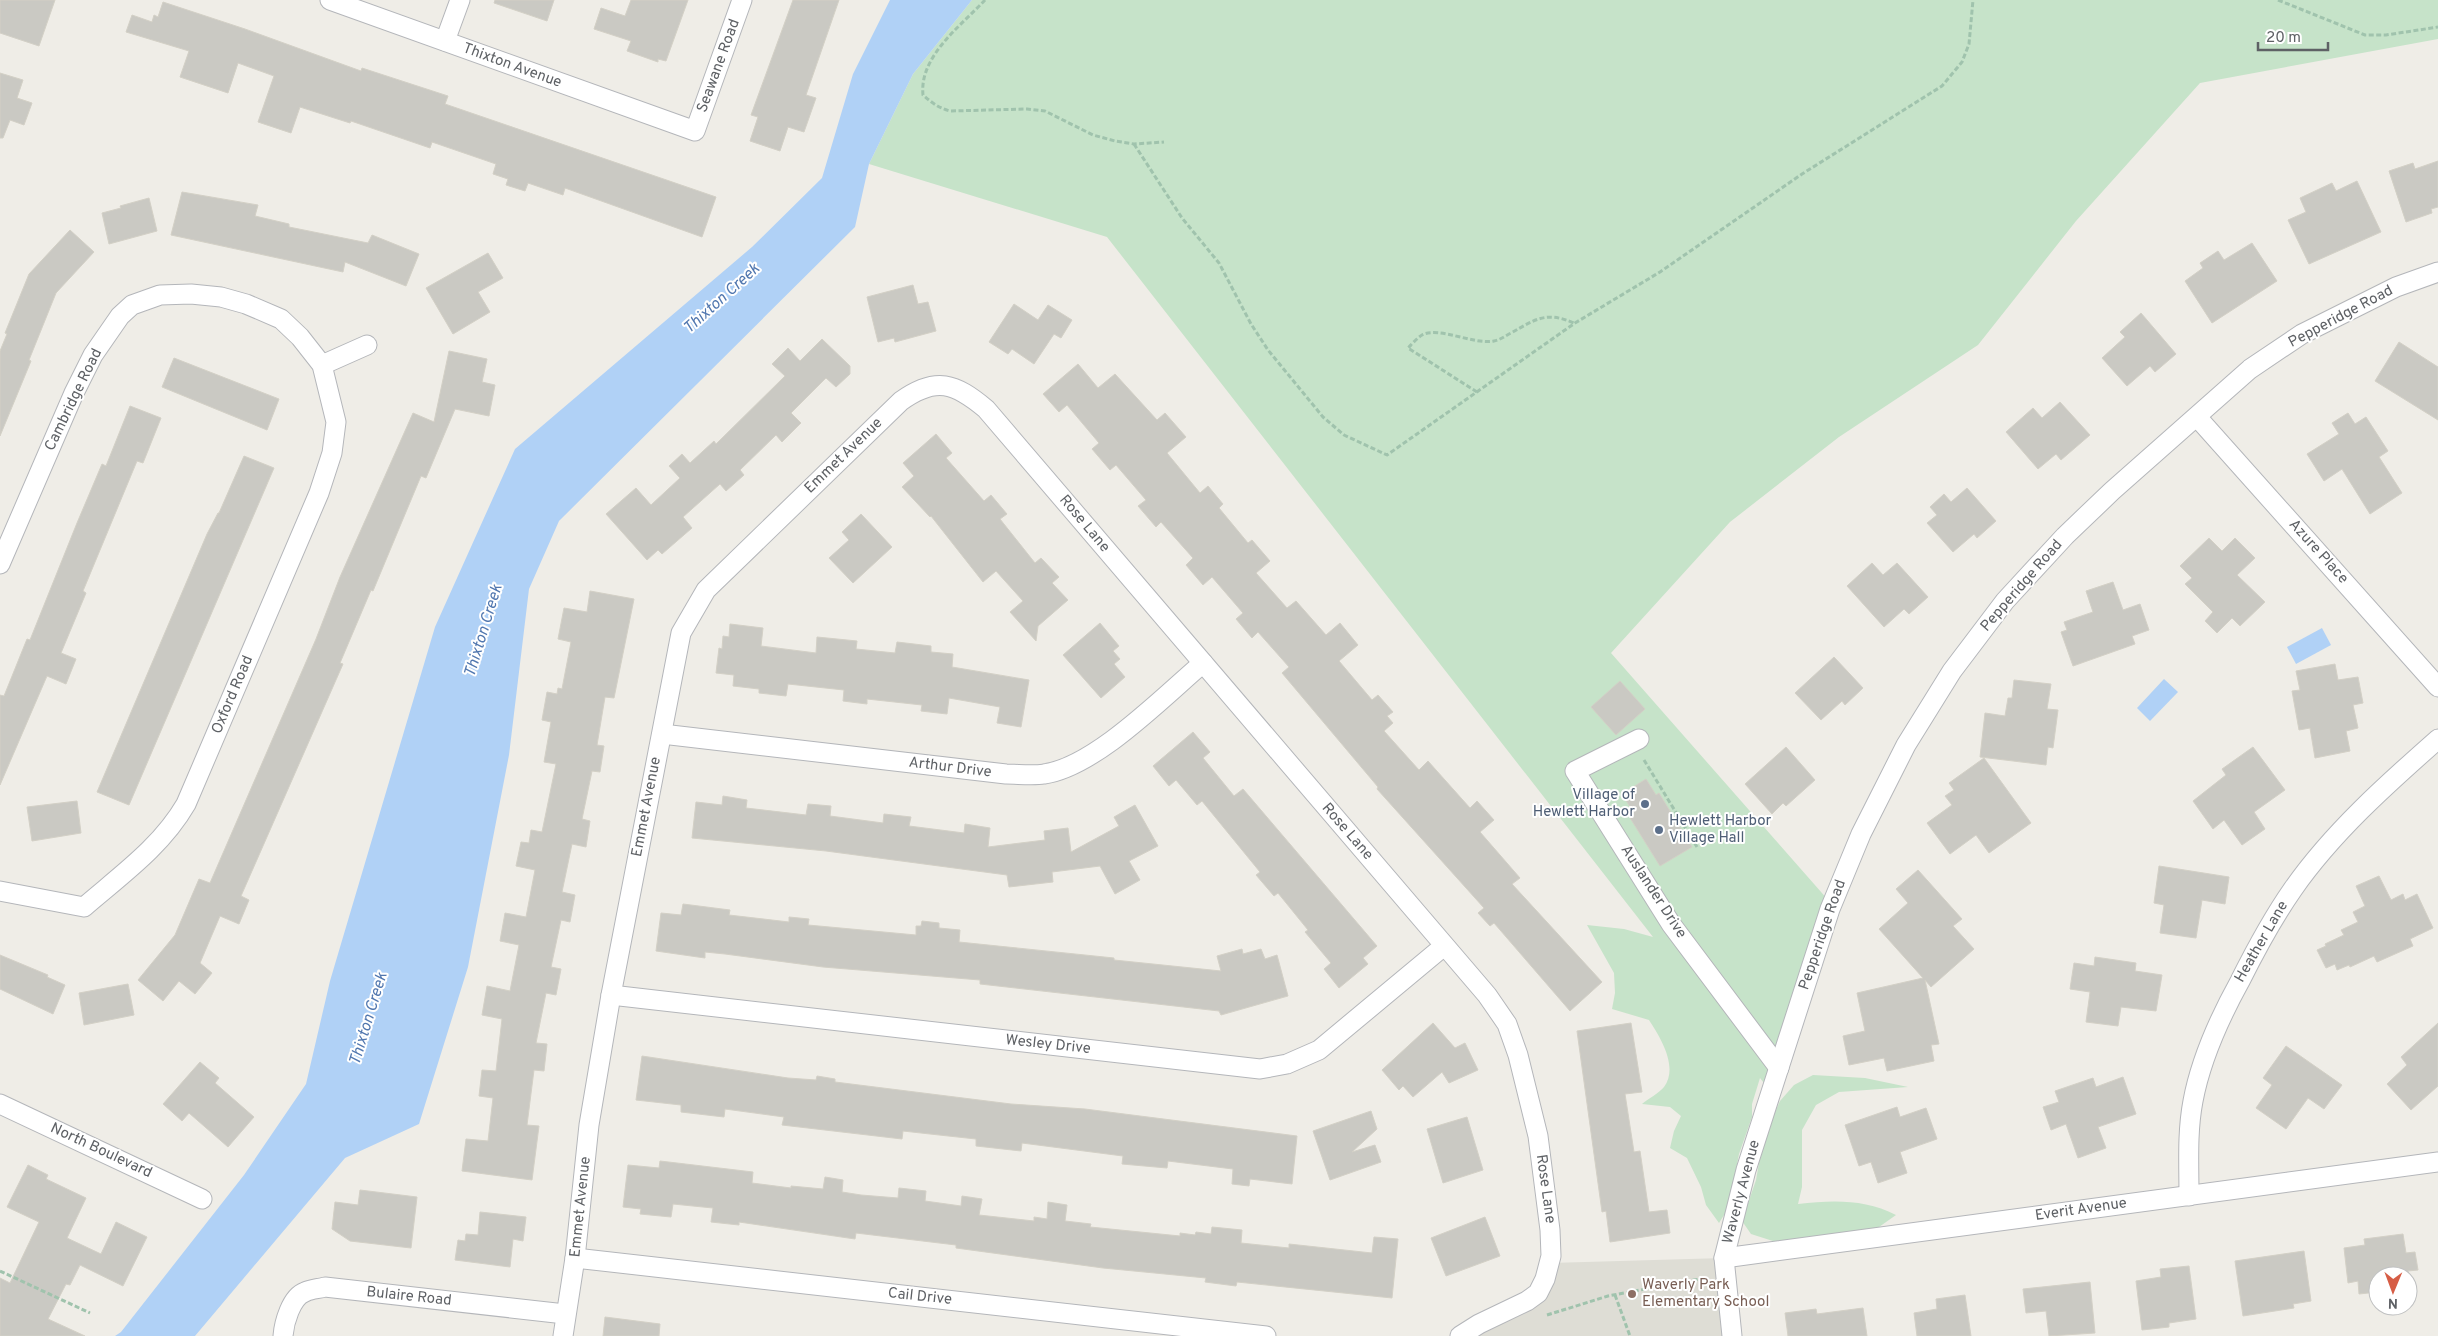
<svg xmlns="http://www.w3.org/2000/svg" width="2438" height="1336" font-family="Overpass,sans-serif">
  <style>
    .education { fill: #deddd5 }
    .green { fill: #c6e3c9 }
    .water { fill: #b0d1f6 }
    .building { fill: #cac9c3; stroke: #d3d0c6 }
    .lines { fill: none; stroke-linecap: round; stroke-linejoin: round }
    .street-casing { stroke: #b4b6ba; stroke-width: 21 }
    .path { stroke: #a0c3ad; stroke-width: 3; stroke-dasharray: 5 2.5; stroke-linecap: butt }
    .street { stroke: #fff; stroke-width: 19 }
    .service-dot { fill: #5c6f8a; stroke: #fff; stroke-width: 2 }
    .education-dot { fill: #8d6e63; stroke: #fff; stroke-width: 2 }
    .labels { text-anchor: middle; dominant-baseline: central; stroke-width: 4; stroke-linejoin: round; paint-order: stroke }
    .street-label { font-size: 15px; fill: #5e6165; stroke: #fff }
    .service-label { font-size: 15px; fill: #4e5e75; stroke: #fff; text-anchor: end }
    .education-label { font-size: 15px; fill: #785e54; stroke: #fff; text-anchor: start }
    .water-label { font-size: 16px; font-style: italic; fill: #5177af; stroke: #fff }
  </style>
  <rect width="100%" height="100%" fill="#efede7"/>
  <!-- education -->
  <polygon class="education" points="1724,1258 1727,1336 1461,1336 1515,1308 1550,1263"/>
  <!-- green -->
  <g class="green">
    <path d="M 972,0 L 2438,0 L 2438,39 L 2200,83 L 2076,221 L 1978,345 L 1839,437 L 1730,522 L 1611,653 L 1836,909 L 1771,1092 L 1760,1078 L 1752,1104 L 1752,1117 L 1739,1154 L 1729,1207 L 1719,1223 L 1706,1205 L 1701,1187 L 1687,1158 L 1670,1148 L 1674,1131 L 1681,1116 L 1670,1107 L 1642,1104 C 1648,1099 1659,1093 1664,1087 C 1679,1067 1660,1037 1649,1020 L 1612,1009 L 1615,993 L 1614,973 L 1587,925 L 1624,929 L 1653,937 L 1107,237 L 869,164 L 913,74 Z"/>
    <path d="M 1813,1075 L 1865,1078 L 1908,1087 L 1839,1092 L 1816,1105 L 1802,1130 L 1802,1187 L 1798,1204 C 1833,1200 1865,1199 1896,1215 L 1879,1227 L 1868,1231 L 1776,1242 L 1751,1234 L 1742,1221 L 1756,1180 L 1763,1140 L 1780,1101 L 1794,1085 Z"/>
  </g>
  <!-- water -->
  <g class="water">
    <polygon points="890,0 972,0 913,74 869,164 855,227 559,521 529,589 509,755 468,967 419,1124 345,1158 195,1336 115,1336 121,1332 244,1175 306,1084 330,981 435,627 515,449 752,247 822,178 853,74"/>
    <polygon points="2322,628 2331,645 2296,664 2287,647"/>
    <polygon points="2164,679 2178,692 2150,721 2137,708"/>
  </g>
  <!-- building -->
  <g class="building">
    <polygon points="0,0 55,0 39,46 0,33"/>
    <polygon points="495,0 554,0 547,21 494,3"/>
    <polygon points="631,0 688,0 666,61 658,59 658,62 627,51 631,41 594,29 601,8 625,16"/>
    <polygon points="793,0 839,0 806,95 816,98 804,132 788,127 780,151 750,141 758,117 751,115"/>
    <polygon points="163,2 245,29 361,71 362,68 448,96 445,104 716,197 702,237 565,188 563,195 528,183 525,191 506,185 508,179 493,174 496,164 432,142 430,148 351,121 350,123 300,107 291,133 258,122 274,76 238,63 228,93 180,77 189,51 126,32 132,15 152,22 154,15 158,17"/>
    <polygon points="0,73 23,80 17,98 32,103 24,125 10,120 3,138 0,138"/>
    <polygon points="2438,161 2438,207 2431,209 2432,213 2406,222 2389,171 2413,163 2415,169"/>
    <polygon points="2357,181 2381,232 2309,264 2288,220 2306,212 2300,198 2332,183 2336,191"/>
    <polygon points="182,192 258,205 255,216 289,224 289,227 368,243 372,235 419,254 406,286 345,262 343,272 171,235"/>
    <polygon points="149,198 157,231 109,244 102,213 121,208 120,206"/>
    <polygon points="70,230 94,252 56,293 29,360 31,361 0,436 0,351 7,334 5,333 29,274"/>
    <polygon points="2252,243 2277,281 2212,323 2185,281 2203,268 2200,263 2218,251 2224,260"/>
    <polygon points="488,253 503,278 478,292 490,312 453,334 426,288"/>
    <polygon points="913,285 918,304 928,302 936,331 895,342 894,338 878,342 867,297"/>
    <polygon points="1014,304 1038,320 1048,305 1072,320 1061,338 1054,334 1034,364 1012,349 1008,354 989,342"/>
    <polygon points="2141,313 2176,354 2155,372 2150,366 2127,386 2102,358 2125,337 2120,332"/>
    <polygon points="822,339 850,366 850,374 836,387 826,378 791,413 801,423 782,442 776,435 740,470 744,475 726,491 720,484 683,517 692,528 662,554 658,550 647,560 606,514 636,488 651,505 680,478 669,466 682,454 690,463 714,441 716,444 785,376 772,364 788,348 800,361"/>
    <polygon points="2399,342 2438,367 2438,420 2375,381"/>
    <polygon points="449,351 487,359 482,382 495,385 489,416 455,409 426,478 421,476 373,591 371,590 340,663 343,664 241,896 249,900 239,924 220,916 200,963 212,973 195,994 179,981 163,1001 138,980 175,935 199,879 210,883 316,639 340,577 413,413 434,422"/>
    <polygon points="174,358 279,399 267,430 162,387"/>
    <polygon points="1078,364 1098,388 1115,374 1157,420 1165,413 1186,437 1167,453 1200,493 1208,486 1223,504 1219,508 1248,543 1252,540 1270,561 1256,573 1287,608 1296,601 1326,635 1340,623 1358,645 1339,661 1372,700 1378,695 1393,712 1387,716 1393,723 1384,731 1419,770 1428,761 1470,808 1477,801 1494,820 1480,832 1520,878 1512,884 1602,982 1570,1011 1494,923 1490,926 1478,913 1484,908 1377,789 1378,787 1282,673 1289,667 1258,632 1252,638 1236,619 1243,613 1212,577 1203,585 1186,565 1193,558 1161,522 1156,527 1138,506 1146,500 1116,465 1110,470 1092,449 1099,443 1067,405 1059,412 1043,394"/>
    <polygon points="2060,402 2090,435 2061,460 2056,454 2038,469 2006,432 2033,408 2042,418"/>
    <polygon points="130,406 161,418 143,463 137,461 83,591 86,593 61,653 76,659 66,684 47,676 0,785 0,695 4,696 27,639 30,640 77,523 102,464 106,466"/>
    <polygon points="2348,413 2355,424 2366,417 2388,451 2379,457 2402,493 2370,514 2342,469 2324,481 2307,454 2339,434 2332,423"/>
    <polygon points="936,434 952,453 946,458 984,501 991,495 1007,514 1000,519 1035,563 1041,558 1059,577 1052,583 1068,600 1038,626 1036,641 1010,612 1023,601 996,571 983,582 931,516 930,517 902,487 914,476 903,463"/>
    <polygon points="244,456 274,468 129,805 97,792 207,534 218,513 219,513"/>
    <polygon points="1967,488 1996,521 1977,538 1974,534 1953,552 1927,523 1937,515 1930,507 1944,494 1951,502"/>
    <polygon points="861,514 892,547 853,583 829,558 849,540 842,532"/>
    <polygon points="2209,538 2222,551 2235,538 2255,558 2237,575 2265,602 2240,626 2232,618 2217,633 2205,621 2213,612 2185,584 2192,578 2180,566"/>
    <polygon points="1872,563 1883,575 1897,563 1928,597 1909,614 1904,609 1884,627 1847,586"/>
    <polygon points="2113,582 2123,610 2140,604 2149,630 2132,636 2135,644 2073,666 2061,632 2067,630 2064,622 2093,612 2086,591"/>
    <polygon points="590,591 634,599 614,698 605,697 597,745 604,746 600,772 592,771 582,819 590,821 586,847 572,844 562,892 575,895 570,922 561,920 551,967 561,969 556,995 546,993 536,1043 547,1044 544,1071 534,1070 527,1125 539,1126 532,1180 462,1171 466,1139 488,1141 493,1098 479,1096 482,1070 496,1071 502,1019 482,1015 487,986 510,991 519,945 500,941 505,913 526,917 535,870 516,866 521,842 529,843 531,830 542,832 556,764 544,762 551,722 542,720 547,692 557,694 558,688 562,689 571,642 558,639 564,608 587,612"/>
    <polygon points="1100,623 1119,646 1113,651 1120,659 1114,664 1125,677 1101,698 1063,655"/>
    <polygon points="730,624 763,628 761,646 816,653 817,637 857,641 856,649 895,653 897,642 931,646 931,652 953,654 952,667 1029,680 1021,727 997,723 1000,707 949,698 947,714 921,711 922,705 867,699 867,704 843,701 844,690 788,684 786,696 759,693 759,689 733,686 734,675 716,673 719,648 722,649 723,636 729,637"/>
    <polygon points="1834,657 1863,688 1845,705 1842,701 1821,720 1795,693"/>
    <polygon points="2335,664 2338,680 2358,677 2363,703 2353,705 2358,728 2346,731 2350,751 2315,758 2310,728 2299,730 2292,691 2300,690 2296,671"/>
    <polygon points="2014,680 2051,684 2047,709 2058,710 2053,748 2048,747 2046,765 1980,757 1985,713 2005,716 2008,698 2012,698"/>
    <polygon points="1620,681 1645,709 1616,735 1591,707"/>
    <polygon points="1193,732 1210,752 1203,758 1234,796 1243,789 1377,946 1363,958 1368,964 1339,988 1324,969 1331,963 1305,932 1308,930 1278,893 1274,896 1256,875 1260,872 1202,801 1197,805 1176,780 1169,786 1153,766"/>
    <polygon points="1786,747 1815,780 1786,806 1783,803 1772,814 1745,784"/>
    <polygon points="2253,747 2285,790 2254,812 2265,829 2242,845 2224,820 2213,829 2193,801 2226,775 2222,769"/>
    <polygon points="1984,758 2031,823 1989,853 1976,835 1950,854 1927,823 1952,805 1945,796 1954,790 1949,783"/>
    <polygon points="1646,779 1656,795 1659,793 1692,847 1660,866 1627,813 1632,810 1622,794"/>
    <polygon points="723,796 747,800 746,808 806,815 808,804 831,806 830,816 883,823 884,814 911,817 909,826 964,833 965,824 990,828 988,847 1045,840 1044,831 1068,828 1071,852 1119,826 1114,817 1135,805 1158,846 1129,861 1140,880 1115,894 1100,866 1052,872 1053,882 1009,887 1007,875 826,851 692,838 696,802 722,805"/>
    <polygon points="77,801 81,833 32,841 27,807"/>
    <polygon points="2159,866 2229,877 2225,904 2202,900 2196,938 2160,933 2164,905 2154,903"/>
    <polygon points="1918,870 1962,919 1953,926 1974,949 1931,987 1925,980 1939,1044 1931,1045 1934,1061 1887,1071 1884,1058 1849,1065 1843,1036 1865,1031 1857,993 1923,978 1879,929 1908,903 1896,889"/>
    <polygon points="2379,876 2391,900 2403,894 2405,900 2417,894 2433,928 2410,939 2413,946 2377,962 2374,956 2350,967 2349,965 2337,970 2335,964 2326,968 2317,950 2326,946 2325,944 2344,935 2341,930 2358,922 2353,912 2365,906 2356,886"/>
    <polygon points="683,904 730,910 729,915 789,922 789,917 809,919 808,925 916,935 916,926 921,926 922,921 939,923 939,928 960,930 959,942 1114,958 1114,960 1221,971 1217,956 1242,949 1243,954 1261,949 1265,959 1277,955 1288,996 1221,1015 1219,1011 980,984 980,980 823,967 725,954 705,952 705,958 656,951 661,913 681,915"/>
    <polygon points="0,955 48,975 47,977 65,985 53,1014 0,989"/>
    <polygon points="2095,957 2136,963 2135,971 2162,975 2156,1011 2121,1007 2118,1026 2086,1022 2090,992 2070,989 2074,963 2094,966"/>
    <polygon points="128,984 134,1015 84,1025 79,993"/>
    <polygon points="1433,1023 1455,1048 1465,1043 1478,1070 1449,1083 1442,1072 1413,1097 1403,1086 1399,1090 1382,1070"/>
    <polygon points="1631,1023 1642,1092 1625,1094 1634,1152 1640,1151 1649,1212 1667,1210 1670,1233 1610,1242 1606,1211 1602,1212 1577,1031"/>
    <polygon points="2438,1023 2438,1086 2411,1110 2387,1084 2407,1065 2401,1057"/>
    <polygon points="2286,1046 2342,1085 2324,1109 2308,1098 2286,1129 2256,1108 2272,1085 2263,1078"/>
    <polygon points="642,1056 788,1078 816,1080 817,1076 835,1079 835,1082 1011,1104 1085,1109 1297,1136 1292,1184 1250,1179 1249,1186 1232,1184 1233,1169 1168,1161 1167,1168 1122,1164 1123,1156 1022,1143 1021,1151 976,1146 976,1139 930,1134 903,1131 902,1139 782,1125 784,1117 725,1109 724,1117 681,1112 681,1105 636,1100"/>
    <polygon points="200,1062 219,1078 215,1083 254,1117 228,1147 189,1113 182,1121 163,1104"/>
    <polygon points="2123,1077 2136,1114 2098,1127 2106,1148 2078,1158 2066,1124 2051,1130 2043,1107 2059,1102 2055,1091 2093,1078 2096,1087"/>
    <polygon points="1897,1107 1900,1117 1926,1108 1937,1139 1900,1152 1907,1173 1878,1183 1871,1162 1859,1166 1845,1125"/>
    <polygon points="1371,1111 1377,1129 1352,1152 1375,1145 1381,1162 1330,1180 1313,1131"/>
    <polygon points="1467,1117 1483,1170 1443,1183 1427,1129"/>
    <polygon points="660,1161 753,1172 752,1183 791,1188 791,1186 823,1189 825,1177 843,1180 842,1192 861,1195 898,1198 899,1188 926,1191 925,1201 961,1206 962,1196 982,1199 979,1215 1034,1221 1034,1217 1047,1219 1048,1202 1067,1205 1065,1221 1091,1224 1090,1227 1180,1236 1180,1233 1195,1235 1196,1232 1211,1234 1212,1227 1242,1230 1241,1243 1289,1248 1289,1244 1372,1253 1374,1237 1398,1239 1392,1298 1237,1282 1236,1286 1205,1282 1206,1278 1103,1268 956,1248 956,1245 856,1233 855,1239 739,1222 739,1225 711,1222 713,1208 673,1204 671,1217 640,1214 641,1209 623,1207 628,1165 659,1168"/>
    <polygon points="28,1165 48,1175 46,1179 86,1198 67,1238 101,1254 116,1222 147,1237 123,1286 80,1265 70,1285 66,1284 48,1319 85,1336 0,1336 0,1278 10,1283 39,1222 7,1207"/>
    <polygon points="360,1190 417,1197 411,1248 350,1241 332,1229 335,1202 358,1205"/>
    <polygon points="480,1212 526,1217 523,1241 513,1239 510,1267 455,1260 458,1240 465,1241 466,1234 478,1235"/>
    <polygon points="1485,1217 1500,1256 1446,1276 1431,1238"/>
    <polygon points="2403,1234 2406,1253 2415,1252 2418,1270 2408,1271 2410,1288 2408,1288 2408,1276 2378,1276 2378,1292 2359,1294 2358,1281 2348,1283 2344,1248 2365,1245 2364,1239"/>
    <polygon points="2304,1251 2311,1301 2293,1304 2294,1308 2243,1316 2235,1261"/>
    <polygon points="2189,1266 2196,1319 2169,1323 2169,1327 2142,1330 2136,1281 2161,1277 2160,1269"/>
    <polygon points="2090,1282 2095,1333 2049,1336 2046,1311 2026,1313 2023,1289"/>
    <polygon points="1965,1295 1971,1336 1917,1336 1914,1313 1937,1309 1936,1299"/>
    <polygon points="1863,1308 1867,1336 1788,1336 1785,1313 1816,1309 1817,1314"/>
    <polygon points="605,1317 660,1324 659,1336 603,1336"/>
  </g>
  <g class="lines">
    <!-- street casing -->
    <g class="street-casing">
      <g id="street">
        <polyline points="330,0 695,131 742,0"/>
        <polyline points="445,41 460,0"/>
        <polyline points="322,365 367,345"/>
        <polyline points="2197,417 2438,687"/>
        <path d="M 0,564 L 74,393 L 93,355 L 120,316 L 132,305 L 160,295 L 191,294 L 221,297 L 246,304 L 281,319 L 300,337 L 322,365 L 336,422 L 332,453 L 319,493 L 186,804 C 161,847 121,875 84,907 L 0,891"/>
        <path d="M 662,734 L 1006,774 C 1018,774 1032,776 1044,774 C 1095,767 1163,697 1203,663"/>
        <polyline points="1639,739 1575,771 1671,924 1779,1068"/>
        <polyline points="611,995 1260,1069 1287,1064 1319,1050 1444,946"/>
        <polyline points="0,1104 202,1199"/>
        <path d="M 2189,1196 C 2189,1165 2187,1132 2193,1101 C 2201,1058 2219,1019 2240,981 C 2256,949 2272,919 2293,889 C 2332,833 2387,784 2438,739"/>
        <polyline points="575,1258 1266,1336"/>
        <polyline points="1724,1258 2438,1162"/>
        <path d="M 283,1336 C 284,1323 291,1297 305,1292 C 311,1289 318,1289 325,1287 L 565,1314"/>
        <path d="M 563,1336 L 575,1258 L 589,1125 L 611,995 L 681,633 L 706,590 L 901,401 C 936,376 955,383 986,409 L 1487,995 L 1507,1024 L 1518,1055 L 1538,1136 L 1550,1230 L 1551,1256 L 1545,1279 L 1538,1293 L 1527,1301 L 1479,1324 L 1460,1336"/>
        <polyline points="1732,1336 1724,1258 1746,1170 1830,909 1861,834 1906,745 1952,671 2005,601 2065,536 2112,491 2250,369 2302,334 2396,287 2438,272"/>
      </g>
    </g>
    <!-- path -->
    <g class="path">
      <path d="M 985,0 C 961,26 919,56 923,95 C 932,103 939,108 950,111 L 1027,109 L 1045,111 L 1093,135 L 1115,141 L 1134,144 L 1164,142"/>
      <polyline points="2278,0 2365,35 2386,35 2438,27"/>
      <polyline points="1134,144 1182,218 1219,263 1251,324 1268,350 1323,417 1344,435 1387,455 1575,323 1660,272 1802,174 1942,86 1962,62 1969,44 1973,0"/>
      <path d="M 1477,392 L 1408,348 C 1412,344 1417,338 1422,335 C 1439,326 1473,345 1494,341 C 1500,340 1505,336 1511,333 C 1536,319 1546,311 1574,323"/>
      <polyline points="1644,760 1697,847"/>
      <polyline points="0,1271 90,1313"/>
      <polyline points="1615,1295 1630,1336"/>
      <polyline points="1547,1315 1608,1296 1705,1278"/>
    </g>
    <!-- street -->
    <use href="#street" class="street"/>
  </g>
  <!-- markers -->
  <g class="service-dot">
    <circle cx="1645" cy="804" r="5"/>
    <circle cx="1659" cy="830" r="5"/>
  </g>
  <circle class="education-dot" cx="1632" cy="1294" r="5"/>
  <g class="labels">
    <!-- street labels -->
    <g class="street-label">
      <text transform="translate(512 66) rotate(20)">Thixton Avenue</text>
      <text transform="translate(719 66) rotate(-70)">Seawane Road</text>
      <text transform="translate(2341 317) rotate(-28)">Pepperidge Road</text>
      <text transform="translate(74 400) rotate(-64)">Cambridge Road</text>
      <text transform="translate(844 456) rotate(-44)">Emmet Avenue</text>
      <text transform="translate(1084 524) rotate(50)">Rose Lane</text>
      <text transform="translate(2318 552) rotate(48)">Azure Place</text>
      <text transform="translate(2022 586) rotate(-49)">Pepperidge Road</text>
      <text transform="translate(233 695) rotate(-67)">Oxford Road</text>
      <text transform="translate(950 768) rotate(7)">Arthur Drive</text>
      <text transform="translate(647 807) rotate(-79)">Emmet Avenue</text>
      <text transform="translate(1347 832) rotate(49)">Rose Lane</text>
      <text transform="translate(1653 892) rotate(57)">Auslander Drive</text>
      <text transform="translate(1823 935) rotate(-71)">Pepperidge Road</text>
      <text transform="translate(2262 942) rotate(-60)">Heather Lane</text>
      <text transform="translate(1048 1045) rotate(6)">Wesley Drive</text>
      <text transform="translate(101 1151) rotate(25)">North Boulevard</text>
      <text transform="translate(1545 1189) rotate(82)">Rose Lane</text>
      <text transform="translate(1742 1192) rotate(-75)">Waverly Avenue</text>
      <text transform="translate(581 1207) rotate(-84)">Emmet Avenue</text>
      <text transform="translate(2081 1210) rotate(-8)">Everit Avenue</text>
      <text transform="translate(409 1297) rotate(6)">Bulaire Road</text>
      <text transform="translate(920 1297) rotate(6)">Cail Drive</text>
    </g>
    <!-- service labels -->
    <g class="service-label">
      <text x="1635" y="795">Village of<tspan x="1635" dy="17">Hewlett Harbor</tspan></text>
      <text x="1669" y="821" text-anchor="start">Hewlett Harbor<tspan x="1669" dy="17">Village Hall</tspan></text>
    </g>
    <!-- education labels -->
    <g class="education-label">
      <text x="1642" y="1285">Waverly Park<tspan x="1642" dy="17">Elementary School</tspan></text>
    </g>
    <!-- water labels -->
    <g class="water-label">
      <text transform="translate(722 299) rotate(-42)">Thixton Creek</text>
      <text transform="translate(484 631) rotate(-73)">Thixton Creek</text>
      <text transform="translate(369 1019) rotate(-73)">Thixton Creek</text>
    </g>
  </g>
  <!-- north arrow -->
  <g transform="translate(2393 1291) rotate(181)"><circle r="24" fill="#ffffff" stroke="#bfc0c1"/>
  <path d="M0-4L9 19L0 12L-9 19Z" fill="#d65d45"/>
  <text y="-8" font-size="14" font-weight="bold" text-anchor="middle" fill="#5e6165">N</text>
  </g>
  <!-- scale -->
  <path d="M2258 42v8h70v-8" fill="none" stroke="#5e6165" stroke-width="2.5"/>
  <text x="2266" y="42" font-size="15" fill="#5e6165" stroke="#ffffff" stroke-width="4" paint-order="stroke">20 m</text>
</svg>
